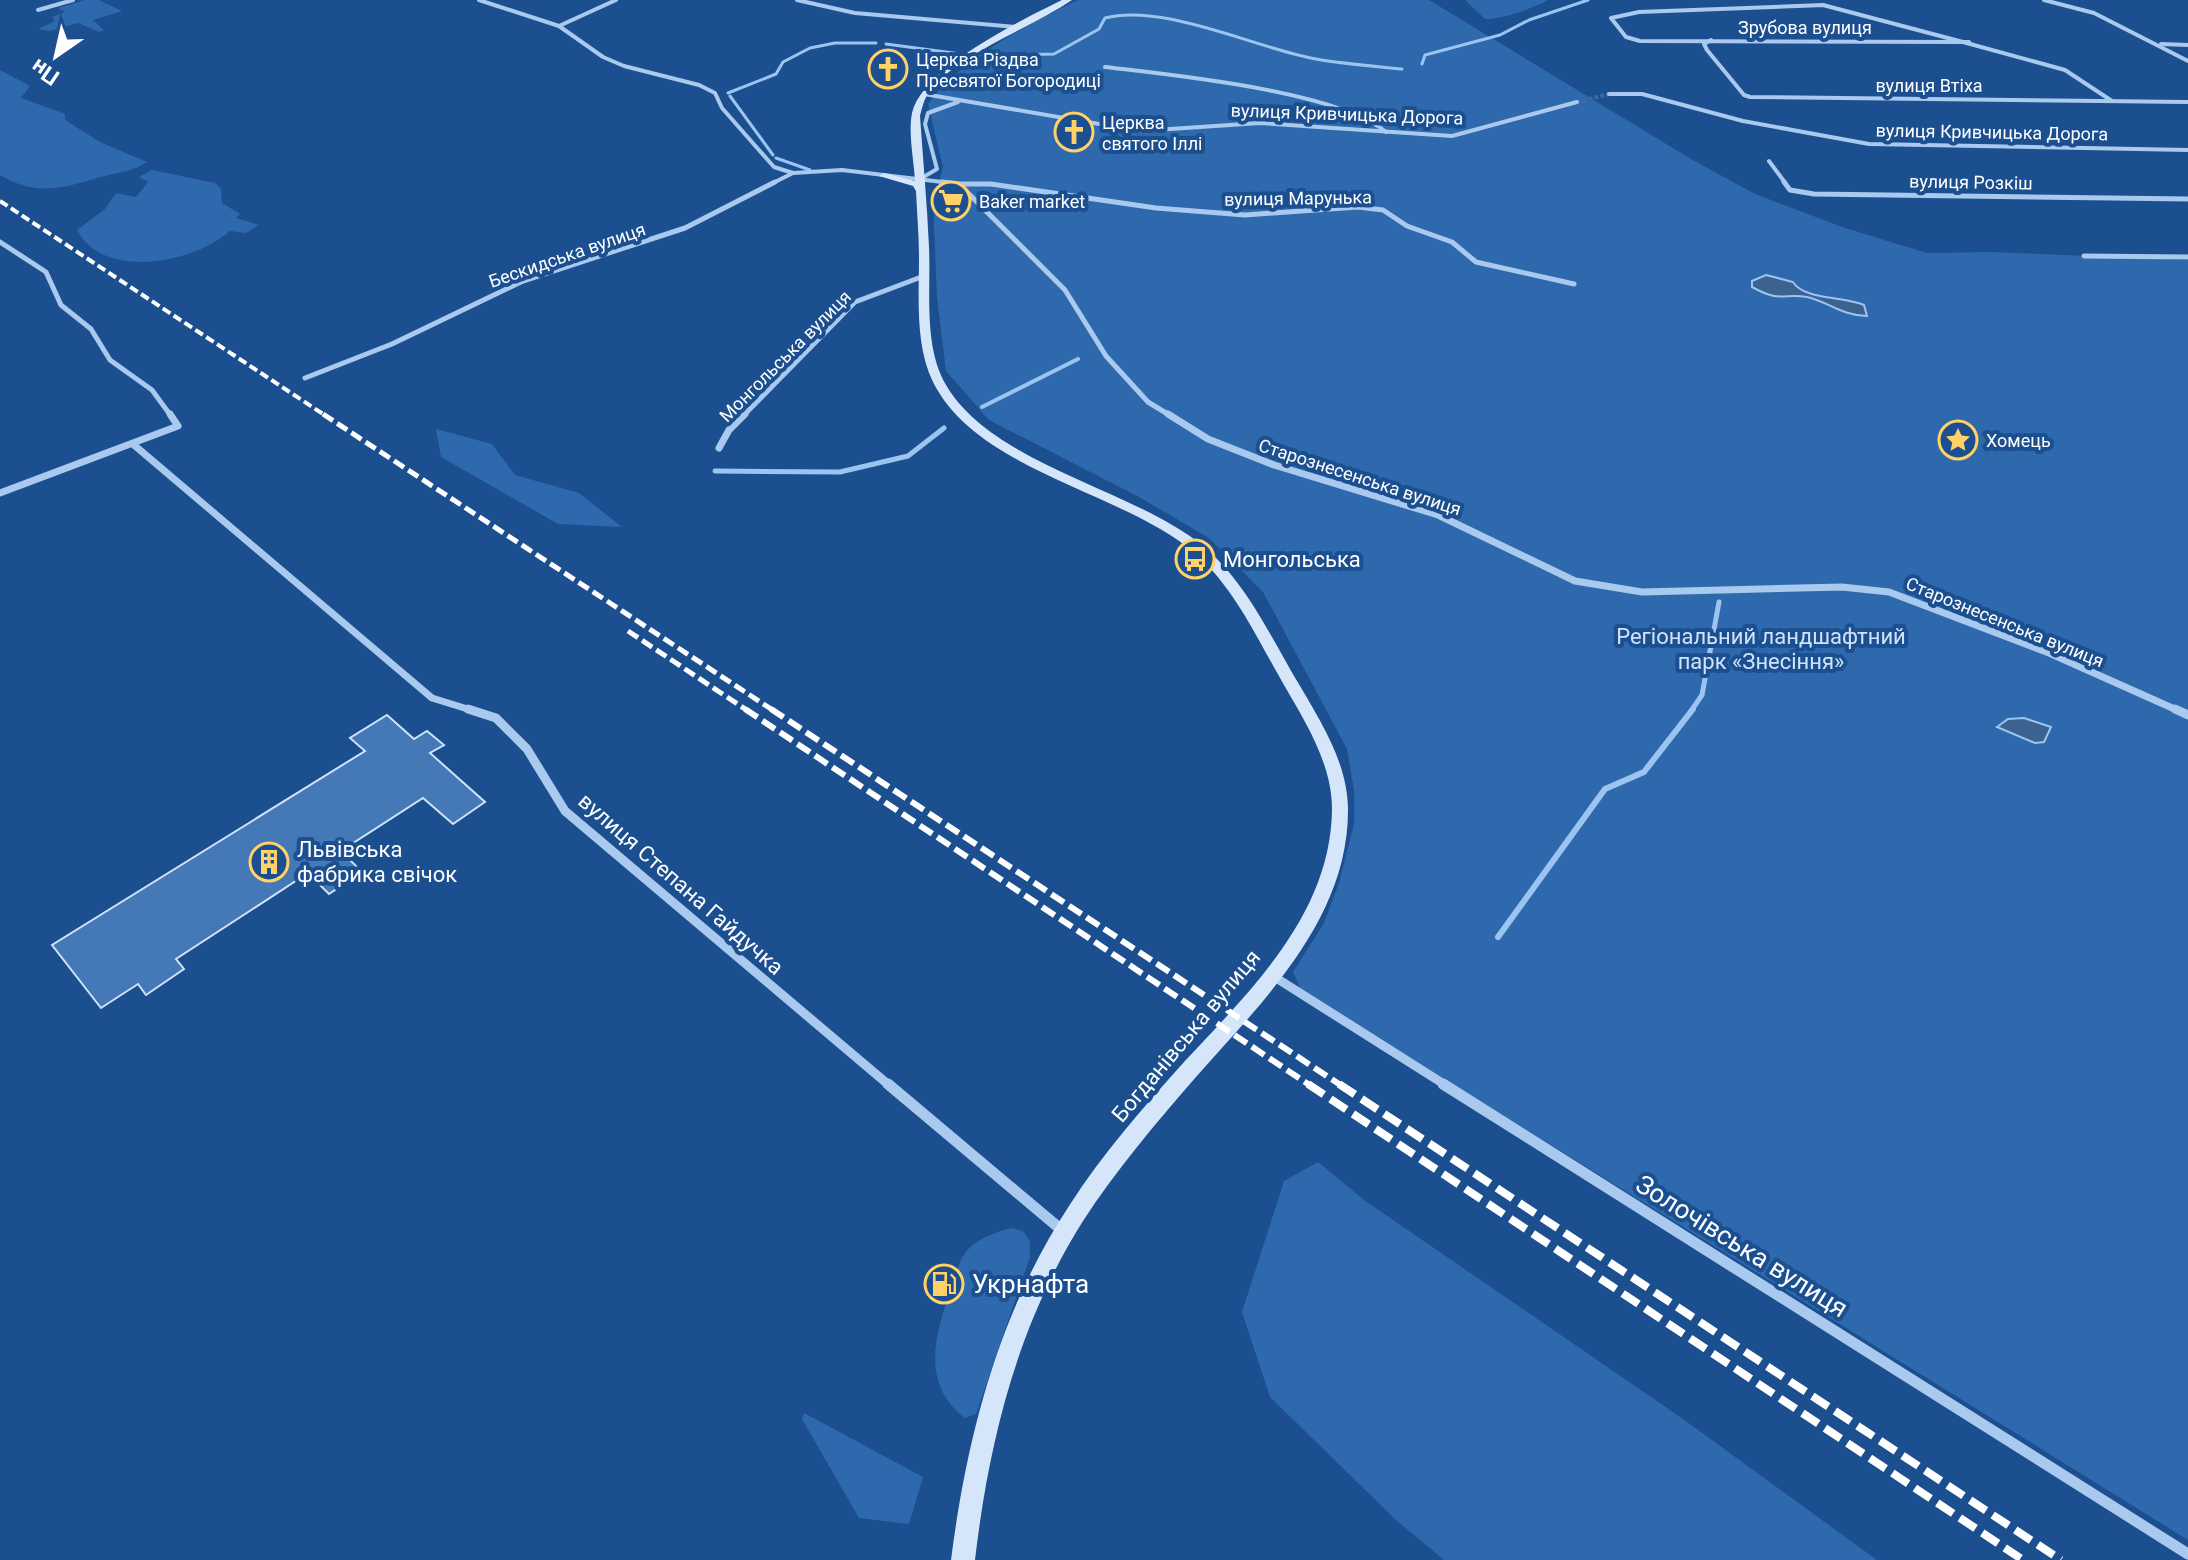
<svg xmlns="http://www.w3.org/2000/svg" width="2188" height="1560" font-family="Roboto,sans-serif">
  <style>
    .green { fill: #2e69ad }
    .water { fill: #3c6290; stroke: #9cc4f0; stroke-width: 2 }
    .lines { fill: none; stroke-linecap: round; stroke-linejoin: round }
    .stream-far3 { stroke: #9cc4f0; stroke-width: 3 }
    .stream-far2 { stroke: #9cc4f0; stroke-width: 4 }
    .stream-far1 { stroke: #9cc4f0; stroke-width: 5 }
    .stream { stroke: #9cc4f0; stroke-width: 6 }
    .building { fill: #4478b7; stroke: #cfe3fa; stroke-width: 2 }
    .street-tunnel { stroke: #3d69a0; stroke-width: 4; stroke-dasharray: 4 2; stroke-linecap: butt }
    .street-far4 { stroke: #a9c9ee; stroke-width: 4 }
    .street-far3 { stroke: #a9c9ee; stroke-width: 5 }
    .street-far2 { stroke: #a9c9ee; stroke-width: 7 }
    .street-far1 { stroke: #a9c9ee; stroke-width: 9 }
    .street { stroke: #a9c9ee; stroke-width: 11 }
    .secondary { fill: #d6e6fa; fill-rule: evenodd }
    .rail-far3 { stroke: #fff; stroke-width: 4; stroke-dasharray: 9 4; stroke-linecap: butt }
    .rail-far2 { stroke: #fff; stroke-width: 5; stroke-dasharray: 12 5; stroke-linecap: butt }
    .rail-far1 { stroke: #fff; stroke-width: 6; stroke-dasharray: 15 6; stroke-linecap: butt }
    .rail { stroke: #fff; stroke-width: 8; stroke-dasharray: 19 8; stroke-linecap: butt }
    .labels { text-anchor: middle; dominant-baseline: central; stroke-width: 8; stroke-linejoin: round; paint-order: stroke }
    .far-street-label { font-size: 18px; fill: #fff; stroke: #1b4f8f }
    .far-poi-label { font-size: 18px; fill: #fff; stroke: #1b4f8f; text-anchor: start }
    .poi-label { font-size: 22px; fill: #fff; stroke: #1b4f8f; text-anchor: start }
    .park-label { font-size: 22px; fill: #cfe3fa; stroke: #1b4f8f }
    .street-label { font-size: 22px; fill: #fff; stroke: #1b4f8f }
    .near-street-label { font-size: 26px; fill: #fff; stroke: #1b4f8f }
    .near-poi-label { font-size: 26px; fill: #fff; stroke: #1b4f8f; text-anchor: start }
  </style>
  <rect width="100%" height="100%" fill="#1b4f8f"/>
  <!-- green -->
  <g class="green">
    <polygon points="85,0 99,0 122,11 93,20 104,30 99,32 78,23 50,31 38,29 55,21 52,17 65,12 58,8"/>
    <path d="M 1078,0 L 1429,0 L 1691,159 L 1755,194 L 1845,228 L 1927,253 L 1991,252 L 2188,260 L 2188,1540 L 1301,990 L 1293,972 L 1324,923 L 1339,883 L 1354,824 L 1354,791 L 1347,749 L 1263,592 L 1209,538 L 1139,497 L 989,420 L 946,371 L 937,297 L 934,225 L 934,201 L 943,167 L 928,104 C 960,59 1029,24 1078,0 Z"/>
    <path d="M 1465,0 L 1548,0 C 1532,9 1503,19 1485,19 Z"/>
    <path d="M 0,70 L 30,86 L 21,98 L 65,114 L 65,120 L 100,142 L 147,162 C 134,171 120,172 105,176 C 65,187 39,198 0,175 Z"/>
    <path d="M 152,170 L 215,183 L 221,189 L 222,203 L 240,214 L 236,218 L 259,225 L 246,233 L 230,231 C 194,263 104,281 77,230 L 105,209 L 116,193 L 136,197 L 148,182 L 139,177 Z"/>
    <polygon points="436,429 492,444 515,475 579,493 622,527 558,524 441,457"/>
    <polygon points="1318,1162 1364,1200 1683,1419 1877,1560 1444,1560 1396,1520 1270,1397 1242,1312 1284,1181"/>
    <path d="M 1011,1228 L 1023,1231 L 1030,1241 L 1030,1257 L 976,1414 L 965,1418 C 921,1384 934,1336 951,1290 C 955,1279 957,1264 964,1255 C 974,1239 994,1233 1011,1228 Z"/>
    <polygon points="804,1413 923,1477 909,1524 859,1518 802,1419"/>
  </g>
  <!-- water -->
  <g class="water">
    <path d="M 1766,275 L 1793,282 C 1804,300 1843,296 1864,305 L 1867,316 C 1840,315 1829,302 1807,297 C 1782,293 1781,303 1752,287 L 1752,281 Z"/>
    <polygon points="2024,718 2051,727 2044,742 2035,743 1997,727 2008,719"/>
  </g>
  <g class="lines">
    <!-- stream-far3 -->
    <g class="stream-far3">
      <polyline points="886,44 961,54"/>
      <path d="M 981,56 L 1054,54 L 1099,29 L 1105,18 C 1164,3 1255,48 1316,59 C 1344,64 1373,66 1402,69"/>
      <polyline points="1422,64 1425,55 1500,35 1529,20 1588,0"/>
      <polyline points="728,93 776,74 783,62 810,48 835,43 876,43"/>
      <polyline points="730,96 773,155"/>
      <polyline points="776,158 810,170"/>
    </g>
    <!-- stream-far2 -->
    <polyline class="stream-far2" points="982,407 1078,359"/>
    <!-- stream-far1 -->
    <g class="stream-far1">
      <polyline points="715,471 840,472 908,456 944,428"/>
      <polyline points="1691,711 1702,695 1719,602"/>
    </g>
    <!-- stream -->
    <polyline class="stream" points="1498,937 1605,789 1644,772 1693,709"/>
  </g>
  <!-- building -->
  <polygon class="building" points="387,715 414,739 427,731 444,745 430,753 485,802 453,824 423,798 341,851 362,872 329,894 308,873 176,959 184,969 146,995 138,984 101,1008 52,945 365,751 350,738"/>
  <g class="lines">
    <!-- street-tunnel -->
    <polyline class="street-tunnel" points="1577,102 1609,94"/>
    <!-- street-far4 -->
    <g class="street-far4">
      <polyline points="479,0 559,26 603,57 624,66 699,85 715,93 722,108 774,167 793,173 842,170 959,184"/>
      <polyline points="797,0 855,13 1016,27"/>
      <polyline points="2044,0 2094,13 2188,61"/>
      <polygon points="1823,5 1963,42 1640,41 1626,37 1611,18 1639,12"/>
      <polyline points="38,10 73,0"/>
      <polyline points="559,26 616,0"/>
      <polyline points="1711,40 1704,44 1707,50 1744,95 1750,97 2188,102"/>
      <polyline points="1963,42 1969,42"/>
      <polyline points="1963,42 2065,70 2112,101"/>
      <polyline points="2161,44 2188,45"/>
      <path d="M 1105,67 C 1172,75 1337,91 1386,132"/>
      <polyline points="924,94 1140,131 1260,123 1452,136 1577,102"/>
      <polyline points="1609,94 1642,94 1743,121 1869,144 2188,150"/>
      <polyline points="1769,161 1786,184"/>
      <polyline points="920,179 937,169 925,124 928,113 958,102"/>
      <polyline points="771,184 793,173"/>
    </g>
    <!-- street-far3 -->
    <g class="street-far3">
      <polyline points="942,182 959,184 1065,290 1106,356 1148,402 1171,416"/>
      <polyline points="1784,182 1790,190 1814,194 2188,199"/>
      <polyline points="960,184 991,184 1156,208 1245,215 1358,207 1383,210 1407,226 1452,242 1476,262 1574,284"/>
      <polyline points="0,242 46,272 61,305 91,329 110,360 152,390 171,416"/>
      <polyline points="2084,256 2188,257"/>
      <polyline points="305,378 392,344 523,281 685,228 775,182"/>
      <polyline points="743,416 855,302 924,276"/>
    </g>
    <!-- street-far2 -->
    <g class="street-far2">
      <polyline points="1168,414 1208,439 1274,465 1438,515 1575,581 1642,592 1842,587 1889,592 2049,653 2179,711"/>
      <polyline points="134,445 432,698 474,711"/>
      <polyline points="719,448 729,430 745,414"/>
      <polyline points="0,493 178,426 170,414"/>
    </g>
    <!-- street-far1 -->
    <g class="street-far1">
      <polyline points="468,709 496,718 527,749 565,811 890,1086"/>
      <polyline points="2175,709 2188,715"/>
      <polyline points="1273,976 1447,1086"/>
    </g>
    <!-- street -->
    <g class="street">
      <polyline points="888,1084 1064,1232"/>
      <polyline points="1443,1084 2188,1554"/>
    </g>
    <!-- secondary -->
    <path class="secondary" d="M 1062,0 L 1072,0 C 1033,27 957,54 929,92 C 924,99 922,108 920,116 C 923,160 927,203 929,247 C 931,290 923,346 946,385 C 993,465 1132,488 1203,546 C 1245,581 1270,635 1297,681 C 1320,720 1348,763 1348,810 C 1348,919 1264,1000 1196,1077 C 1156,1123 1116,1170 1083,1221 C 1018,1324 989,1440 975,1560 L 951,1560 C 967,1435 999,1312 1069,1206 C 1102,1154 1143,1108 1184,1062 C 1251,990 1331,914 1332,809 C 1332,764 1306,723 1284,685 C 1258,640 1235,589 1196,554 C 1123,491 978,472 933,382 C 915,345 919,298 919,258 C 919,236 917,213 916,191 L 913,186 L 879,176 L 884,173 L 915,181 C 914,160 908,134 912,113 C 922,68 1022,20 1062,0 Z"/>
    <!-- rail-far3 -->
    <polyline class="rail-far3" points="0,201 326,416"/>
    <!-- rail-far2 -->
    <g class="rail-far2">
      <polyline points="323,414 774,711"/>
      <polyline points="628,631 748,711"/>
    </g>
    <!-- rail-far1 -->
    <g class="rail-far1">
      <polyline points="745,709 1311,1086"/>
      <polyline points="771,709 1342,1086"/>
    </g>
    <!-- rail -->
    <g class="rail">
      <polyline points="1308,1084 2023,1560"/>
      <polyline points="1339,1084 2061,1560"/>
    </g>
  </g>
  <!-- icons -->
  <defs>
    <g id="church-ring" transform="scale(2)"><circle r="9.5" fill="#1b4f8f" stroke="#ffd166" stroke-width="1.5"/><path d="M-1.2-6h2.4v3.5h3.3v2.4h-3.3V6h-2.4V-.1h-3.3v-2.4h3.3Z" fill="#ffd166"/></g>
    <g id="supermarket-ring" transform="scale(2)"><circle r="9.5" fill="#1b4f8f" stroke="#ffd166" stroke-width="1.5"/><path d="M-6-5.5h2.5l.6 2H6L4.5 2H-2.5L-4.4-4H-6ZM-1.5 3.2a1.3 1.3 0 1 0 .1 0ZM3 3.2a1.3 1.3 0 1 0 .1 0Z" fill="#ffd166"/></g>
    <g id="sight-ring" transform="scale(2)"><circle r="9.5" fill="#1b4f8f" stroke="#ffd166" stroke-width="1.5"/><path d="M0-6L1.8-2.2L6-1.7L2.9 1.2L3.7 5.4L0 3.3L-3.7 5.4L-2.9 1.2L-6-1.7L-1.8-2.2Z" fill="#ffd166"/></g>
    <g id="bus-ring" transform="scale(2)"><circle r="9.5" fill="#1b4f8f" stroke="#ffd166" stroke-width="1.5"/><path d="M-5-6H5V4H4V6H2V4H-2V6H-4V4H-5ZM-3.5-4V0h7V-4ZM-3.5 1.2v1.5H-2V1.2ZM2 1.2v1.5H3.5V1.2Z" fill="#ffd166"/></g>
    <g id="building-ring" transform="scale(2)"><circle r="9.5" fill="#1b4f8f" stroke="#ffd166" stroke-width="1.5"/><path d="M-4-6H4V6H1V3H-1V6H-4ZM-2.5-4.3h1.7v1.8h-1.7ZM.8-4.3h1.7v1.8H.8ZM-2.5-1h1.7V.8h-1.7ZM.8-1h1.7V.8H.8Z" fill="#ffd166"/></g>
    <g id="fuel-ring" transform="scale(2)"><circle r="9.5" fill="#1b4f8f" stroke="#ffd166" stroke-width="1.5"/><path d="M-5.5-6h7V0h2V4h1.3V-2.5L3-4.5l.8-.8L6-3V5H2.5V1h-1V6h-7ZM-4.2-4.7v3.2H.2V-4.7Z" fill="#ffd166"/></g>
  </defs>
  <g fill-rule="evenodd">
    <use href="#church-ring" x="888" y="69"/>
    <use href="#church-ring" x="1074" y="132"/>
    <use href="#supermarket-ring" x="951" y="201"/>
    <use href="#sight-ring" x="1958" y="440"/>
    <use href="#bus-ring" x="1195" y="559"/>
    <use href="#building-ring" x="269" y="862"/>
    <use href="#fuel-ring" x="944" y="1284"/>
  </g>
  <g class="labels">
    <!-- far-street labels -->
    <g class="far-street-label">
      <text x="1805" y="27">Зрубова вулиця</text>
      <text x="1929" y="85">вулиця Втіха</text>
      <text transform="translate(1347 114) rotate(2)">вулиця Кривчицька Дорога</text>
      <text transform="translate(1992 132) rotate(1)">вулиця Кривчицька Дорога</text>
      <text transform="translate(1971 182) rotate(1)">вулиця Розкіш</text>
      <text transform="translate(1298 198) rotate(-1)">вулиця Марунька</text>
      <text transform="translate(567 255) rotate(-19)">Бескидська вулиця</text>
      <text transform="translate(785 356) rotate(-45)">Монгольська вулиця</text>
      <text transform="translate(1360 477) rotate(18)">Старознесенська вулиця</text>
      <text transform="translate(2005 622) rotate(22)">Старознесенська вулиця</text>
    </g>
    <!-- far-poi labels -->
    <g class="far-poi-label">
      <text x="916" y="59">Церква Різдва<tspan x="916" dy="21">Пресвятої Богородиці</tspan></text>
      <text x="1102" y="122">Церква<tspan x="1102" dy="21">святого Іллі</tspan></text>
      <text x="979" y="201">Baker market</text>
      <text x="1986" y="440">Хомець</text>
    </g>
    <!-- poi labels -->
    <g class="poi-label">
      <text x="1223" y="559">Монгольська</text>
      <text x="297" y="849">Львівська<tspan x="297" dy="25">фабрика свічок</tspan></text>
    </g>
    <!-- park labels -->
    <g class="park-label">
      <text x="1761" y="636">Регіональний ландшафтний<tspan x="1761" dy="25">парк «Знесіння»</tspan></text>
    </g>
    <!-- street labels -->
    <g class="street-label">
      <text transform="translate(681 884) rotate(41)">вулиця Степана Гайдучка</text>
      <text transform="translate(1186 1036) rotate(-50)">Богданівська вулиця</text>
    </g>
    <!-- near-street labels -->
    <g class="near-street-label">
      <text transform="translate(1742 1246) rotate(32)">Золочівська вулиця</text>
    </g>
    <!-- near-poi labels -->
    <g class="near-poi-label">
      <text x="972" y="1284">Укрнафта</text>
    </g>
  </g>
  <!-- north arrow -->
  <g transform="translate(56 56) rotate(214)" stroke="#1b4f8f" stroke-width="6" paint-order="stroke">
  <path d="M0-6L14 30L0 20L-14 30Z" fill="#ffffff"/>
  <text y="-12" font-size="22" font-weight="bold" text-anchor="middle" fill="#ffffff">Пн</text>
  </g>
</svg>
